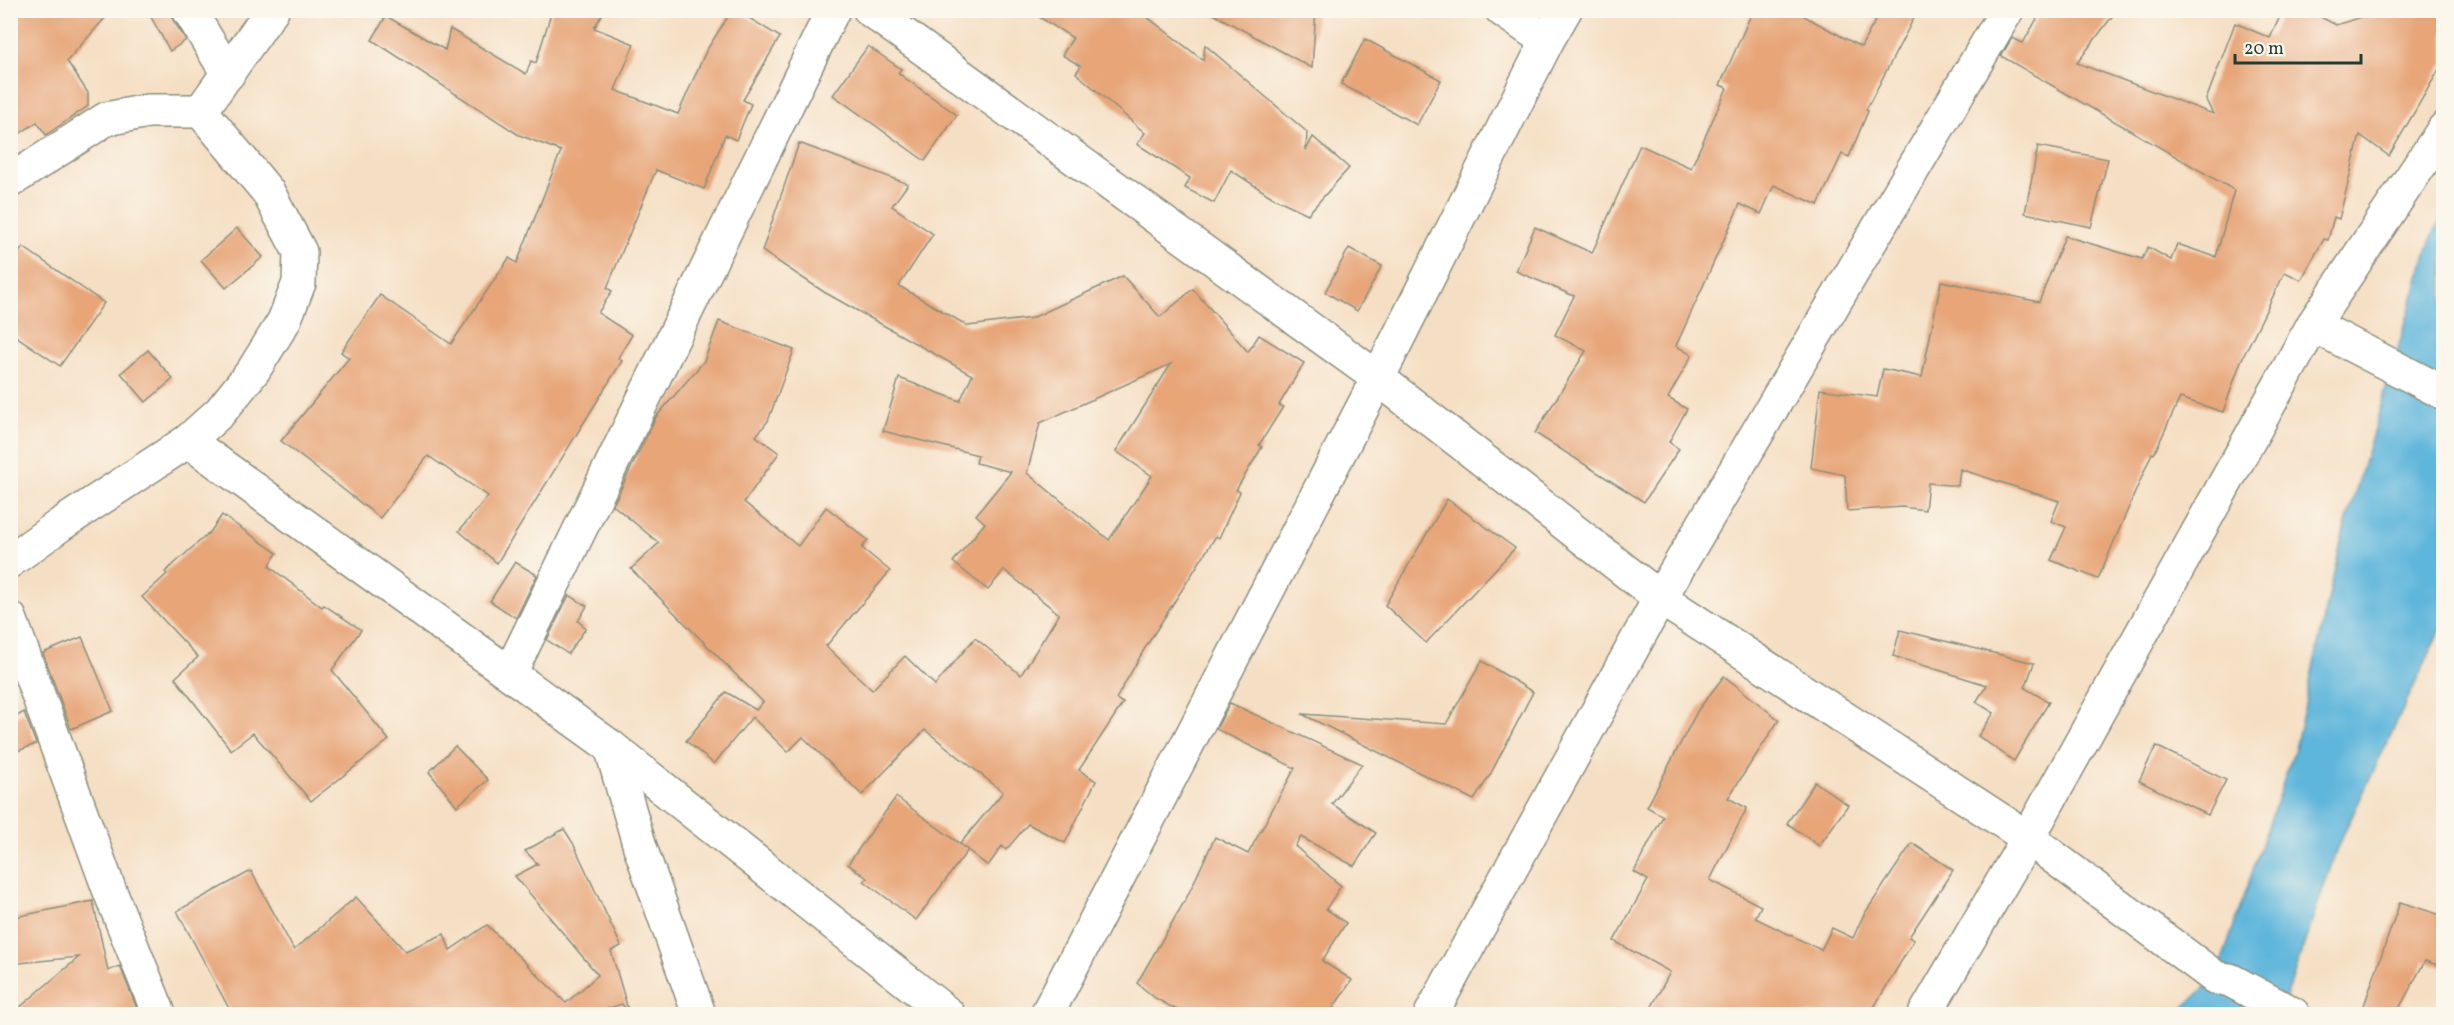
<svg xmlns="http://www.w3.org/2000/svg" width="2454" height="1025" font-family="Vollkorn,serif">
  <style>
    .water { fill: #5fb6dc; stroke: #3f7a88; stroke-width: 1.5 }
    .building { fill: #e7a578; fill-rule: evenodd }
    .lines { fill: none; stroke-linecap: round; stroke-linejoin: round }
    .minor-casing { stroke: #8a8e7c; stroke-width: 36 }
    .minor { stroke: #fff; stroke-width: 33 }
  </style>
  <rect width="100%" height="100%" fill="#fbf7ec"/>
  <filter id="ink" filterUnits="userSpaceOnUse"><feTurbulence type="fractalNoise" baseFrequency=".0167" numOctaves="2"/><feDisplacementMap in="SourceGraphic" scale="12" xChannelSelector="R" yChannelSelector="G"/><feConvolveMatrix kernelMatrix="1 2 1 2 8 2 1 2 1" color-interpolation-filters="sRGB"/></filter>
  <filter id="wash" filterUnits="userSpaceOnUse"><feTurbulence type="fractalNoise" baseFrequency=".008" numOctaves="4" result="noise"/><feDisplacementMap in="SourceGraphic" scale="24" xChannelSelector="R" yChannelSelector="G"/><feGaussianBlur stdDeviation="1.35" result="paint"/><feColorMatrix in="noise" values="0 0 0 0 0 0 0 0 0 0 0 0 0 0 0 0 0 1.4 0 .05"/><feComposite in="paint" operator="in"/></filter>
  <g filter="url(#wash)">
    <rect width="100%" height="100%" fill="#f5dfc4"/>
    <!-- water -->
    <polygon class="water" points="2443,214 2443,625 2338,846 2280,1014 2176,1014 2216,978 2296,745 2342,537 2429,244"/>
    <g id="blocks">
      <!-- building -->
      <g class="building">
        <polygon points="10,10 112,10 67,61 88,93 88,106 46,135 37,122 10,140"/>
        <polygon points="147,10 170,10 173,20 186,40 170,51"/>
        <polygon points="552,10 605,10 594,28 634,44 615,90 678,114 706,51 732,10 736,10 780,37 743,100 751,104 736,140 725,135 704,189 656,170 607,288 612,291 598,313 632,335 618,358 622,361 497,563 459,531 488,496 428,456 380,518 281,441 349,358 341,352 380,295 451,344 509,258 517,263 561,151 519,135 372,40 386,16 445,50 450,29 526,74 531,61 536,63"/>
        <polygon points="1028,10 1138,10 1203,60 1205,45 1307,132 1306,150 1313,137 1349,168 1308,214 1272,197 1231,170 1214,203 1185,188 1190,178 1137,144 1145,133 1076,73 1081,66 1062,55 1073,38"/>
        <polygon points="1206,10 1316,10 1312,68"/>
        <polygon points="1753,10 1793,10 1861,47 1881,10 1918,10 1866,110 1868,111 1849,157 1842,154 1818,205 1774,185 1761,214 1740,204 1676,346 1692,355 1668,398 1687,409 1669,442 1679,449 1644,502 1535,433 1586,351 1555,335 1574,296 1516,271 1535,227 1592,253 1640,145 1691,168 1727,88 1720,85"/>
        <polygon points="2042,10 2117,10 2077,63 2213,114 2206,100 2235,23 2270,38 2283,10 2307,10 2336,25 2383,10 2444,10 2444,61 2389,156 2360,135 2339,219 2334,217 2328,240 2324,239 2301,280 2285,272 2241,361 2223,412 2180,398 2154,454 2152,453 2098,579 2051,560 2066,527 2051,521 2059,501 1960,469 1958,486 1928,483 1925,510 1902,507 1847,511 1845,475 1811,468 1820,389 1877,397 1883,369 1922,377 1941,281 2039,302 2065,236 2142,259 2148,247 2171,260 2177,244 2216,257 2234,190 2001,56 2012,38 2023,43"/>
        <polygon points="1365,39 1441,80 1417,125 1341,84"/>
        <polygon points="868,46 901,69 898,73 957,115 925,161 833,95"/>
        <path d="M 799,143 L 908,184 L 892,206 L 933,234 L 899,286 L 968,326 L 1032,318 L 1123,276 L 1160,317 L 1193,289 L 1248,352 L 1259,335 L 1304,363 L 1279,405 L 1283,407 L 1259,445 L 1262,447 L 1236,490 L 1240,492 L 1219,538 L 1216,536 L 1145,648 L 1116,699 L 1123,703 L 1079,770 L 1096,781 L 1065,843 L 1028,824 L 1006,850 L 1002,846 L 988,866 L 960,844 L 1003,792 L 925,730 L 862,795 L 803,737 L 788,752 L 752,717 L 714,764 L 686,741 L 726,692 L 756,710 L 763,702 L 631,569 L 659,543 L 613,505 L 656,417 L 704,361 L 719,321 L 794,350 L 768,421 L 756,436 L 779,453 L 744,502 L 798,546 L 826,507 L 868,540 L 862,548 L 890,571 L 826,646 L 872,690 L 905,656 L 935,685 L 975,638 L 1021,675 L 1059,614 L 1004,570 L 988,590 L 953,562 L 985,523 L 976,515 L 1011,472 L 976,463 L 978,455 L 883,431 L 899,378 L 960,401 L 972,375 L 824,292 L 762,251 ZM 1171,364 L 1116,451 L 1152,476 L 1109,540 L 1027,473 L 1040,423 Z"/>
        <polygon points="2038,146 2108,159 2091,227 2025,213"/>
        <polygon points="237,228 263,257 226,288 201,260"/>
        <polygon points="23,247 104,303 60,366 10,332 10,265"/>
        <polygon points="1349,248 1382,266 1357,311 1325,292"/>
        <polygon points="148,350 173,379 146,402 121,373"/>
        <polygon points="1447,499 1515,548 1426,643 1385,605"/>
        <polygon points="222,515 277,553 269,566 322,607 324,605 361,630 332,670 389,740 311,801 253,733 231,750 175,678 198,657 142,597 167,574 165,572 211,531"/>
        <polygon points="515,562 537,575 516,618 490,601"/>
        <polygon points="569,595 587,606 578,621 586,628 568,654 547,640"/>
        <polygon points="1900,630 2034,663 2025,688 2049,702 2014,761 1978,736 1994,713 1976,702 1987,685 1893,656"/>
        <polygon points="82,637 113,711 71,729 43,653"/>
        <polygon points="1482,661 1533,692 1490,775 1474,800 1302,714 1446,724"/>
        <polygon points="1724,676 1779,720 1728,798 1747,808 1710,880 1761,906 1755,918 1821,950 1832,928 1853,938 1863,916 1912,843 1953,870 1909,937 1914,940 1870,1014 1648,1014 1670,972 1614,941 1648,880 1634,872 1663,816 1647,807 1698,710"/>
        <polygon points="1230,703 1362,764 1332,804 1376,833 1354,866 1301,837 1295,846 1341,886 1326,909 1346,923 1322,961 1352,980 1329,1014 1184,1014 1155,998 1137,983 1187,897 1215,837 1248,854 1295,768 1216,729"/>
        <polygon points="24,712 36,744 10,754 10,720"/>
        <polygon points="455,746 488,780 457,806 429,772"/>
        <polygon points="2156,746 2226,780 2208,815 2139,781"/>
        <polygon points="1815,782 1848,805 1819,846 1787,823"/>
        <polygon points="896,797 968,850 916,920 864,881 867,878 848,864"/>
        <polygon points="564,829 573,843 621,946 611,951 629,1013 622,1004 589,1014 232,1014 177,911 251,871 294,950 356,897 405,951 444,934 450,950 487,925 566,1003 598,975 515,876 538,864 525,851"/>
        <polygon points="93,901 108,971 120,966 139,1014 12,1014 79,957 10,964 10,918"/>
        <polygon points="2400,902 2444,916 2444,967 2425,961 2396,1014 2361,1014"/>
      </g>
    </g>
  </g>
  <g filter="url(#ink)">
    <use href="#blocks" fill-opacity="0" stroke="#8a8e7c" stroke-width="1.5"/>
    <g class="lines">
      <!-- minor casing -->
      <g class="minor-casing">
        <g id="minor">
          <polyline points="189,10 228,74"/>
          <polyline points="870,10 1378,378 1660,598 2028,838 2216,978 2230,980 2293,1014"/>
          <polyline points="1502,10 1547,41"/>
          <polyline points="201,111 272,10"/>
          <polyline points="10,181 106,119 148,111 201,111 268,192 300,252 299,283 284,321 253,371 220,412 188,441 60,525 10,561"/>
          <polyline points="2313,325 2444,393"/>
          <polyline points="188,441 611,747 948,1014"/>
          <polyline points="10,618 109,889 159,1014"/>
          <polyline points="510,673 833,10"/>
          <polyline points="611,747 640,847 699,1014"/>
          <polyline points="1047,1014 1378,378 1547,41 1565,10"/>
          <polyline points="1431,1014 1660,598 2007,10"/>
          <polyline points="1925,1014 2028,838 2313,325 2444,129"/>
        </g>
      </g>
      <!-- minor -->
      <use href="#minor" class="minor"/>
    </g>
  </g>
  <!-- margin -->
  <rect width="2454" height="1025" fill="none" stroke="#fbf7ec" stroke-width="36"/>
  <!-- scale -->
  <path d="M2235 54v9h126v-9" fill="none" stroke="#1f3d34" stroke-width="3"/>
  <text x="2244" y="54" font-size="18" fill="#1f3d34" stroke="#fbf7ec" stroke-width="4.5" paint-order="stroke">20 m</text>
</svg>
